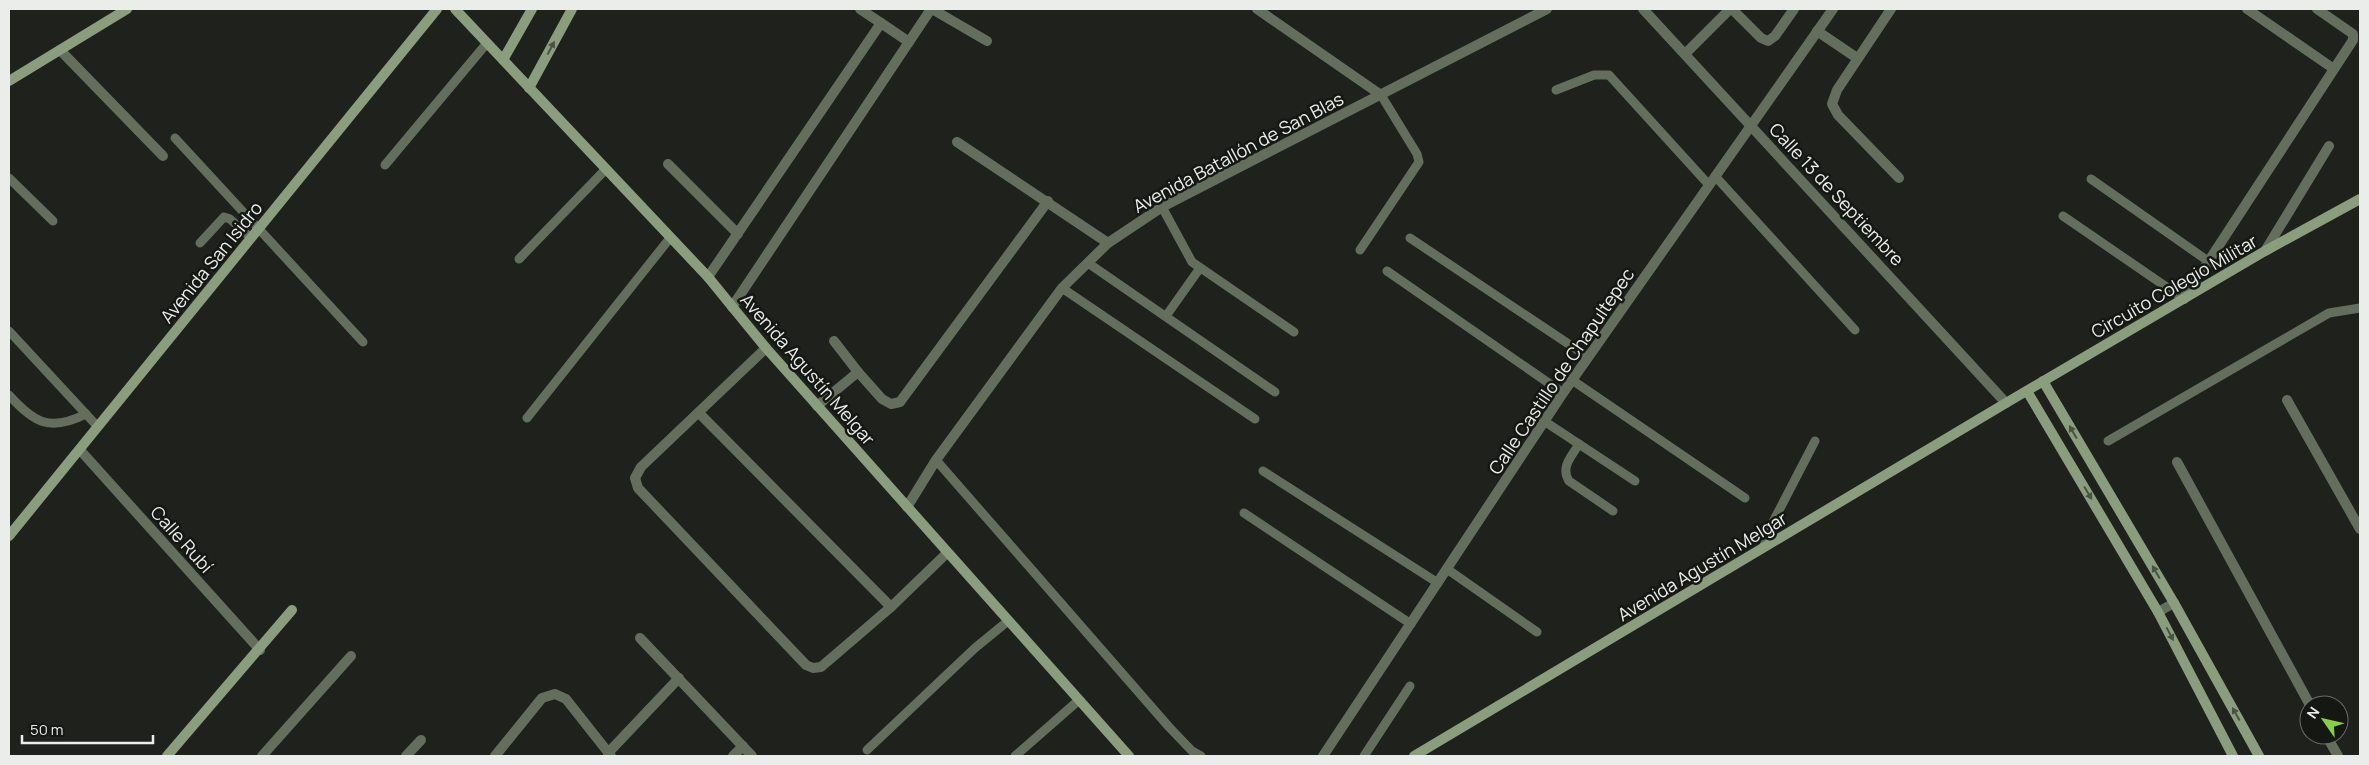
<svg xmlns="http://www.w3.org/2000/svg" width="2369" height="765" font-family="Manrope,sans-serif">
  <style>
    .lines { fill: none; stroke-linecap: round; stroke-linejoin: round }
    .lane { stroke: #636f5c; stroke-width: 9 }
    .street { stroke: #636f5c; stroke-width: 10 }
    .secondary { stroke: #8a9d7d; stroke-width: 10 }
    .oneway { fill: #4a5343 }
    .labels { text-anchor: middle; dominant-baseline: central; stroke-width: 5; stroke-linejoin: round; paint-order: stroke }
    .street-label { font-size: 18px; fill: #ebedea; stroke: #151713 }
  </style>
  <rect width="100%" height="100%" fill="#1e211c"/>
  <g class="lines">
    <!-- lane -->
    <g class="lane">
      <polyline points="1556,90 1594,75 1609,75 1709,185"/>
      <polyline points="175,138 363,342"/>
      <polyline points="385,165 487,43"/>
      <polyline points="1715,176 1855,330"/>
      <polyline points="9,178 53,221"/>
      <polyline points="2091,179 2208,261"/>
      <polyline points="1162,207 1192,262 1294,332"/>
      <polyline points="2063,216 2184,299"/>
      <polyline points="1410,238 1588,357"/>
      <polyline points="200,243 224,217 230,219 251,238"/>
      <polyline points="1360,250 1419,162 1417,154 1381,95"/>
      <polyline points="519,259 606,169"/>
      <polyline points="1088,263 1275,392"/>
      <polyline points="1387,271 1563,393"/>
      <polyline points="1062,288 1255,419"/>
      <polyline points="1166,316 1200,268"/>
      <polyline points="9,331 98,427"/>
      <polyline points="1572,380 1745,498"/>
      <path d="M 9,395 C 34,423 50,432 86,414"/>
      <polyline points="527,418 670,238"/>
      <polyline points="1544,421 1635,481"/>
      <polyline points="2108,441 2329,313 2360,308"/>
      <path d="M 1579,444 C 1572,456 1560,467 1569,481 L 1613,511"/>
      <polyline points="936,460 1169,727 1192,751 1201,756"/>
      <polyline points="1263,471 1438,583"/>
      <polyline points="1244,513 1411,624"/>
      <polyline points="1763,548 1774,520 1815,441"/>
      <polyline points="1447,569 1537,632"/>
      <polyline points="867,750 975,648 1008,621"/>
      <polyline points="1015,756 1079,700"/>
      <polyline points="1364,756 1410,686"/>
    </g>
    <!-- street -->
    <g class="street">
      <polyline points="932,9 987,41"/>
      <polyline points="1257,9 1381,95"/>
      <polyline points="1643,9 2006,403"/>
      <polyline points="1732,9 1761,38 1768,41 1775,36 1794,9"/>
      <polyline points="1891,9 1837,90 1832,104 1838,115 1899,178"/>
      <polyline points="2247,9 2334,69"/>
      <polyline points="881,23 909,42"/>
      <polyline points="1817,31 1857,58"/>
      <polyline points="60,50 163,156"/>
      <polyline points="1685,54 1730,9"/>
      <polyline points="957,142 1108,243"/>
      <polyline points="668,164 738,234"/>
      <polyline points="2265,251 2329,146"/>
      <polyline points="708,277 881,23 860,9"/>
      <polyline points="2184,299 2353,40 2353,34 2317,9"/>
      <polyline points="732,307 931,9"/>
      <polyline points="834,341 858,372"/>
      <polyline points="766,348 641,467 635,478 638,488 806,665 813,668 821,667 891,607 947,553"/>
      <polyline points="2287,400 2360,529"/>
      <polyline points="817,406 858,372 882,399 891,404 900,402 1048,201"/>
      <polyline points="699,413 891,607"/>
      <polyline points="80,450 260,650"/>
      <polyline points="2177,462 2310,705"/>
      <polyline points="907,507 936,460 1062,288 1108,243 1162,207 1547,9"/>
      <polyline points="2158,612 2174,603"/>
      <polyline points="640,638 752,756"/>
      <polyline points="2326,735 2338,756"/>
      <polyline points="608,753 679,678"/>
      <polyline points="262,756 351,656"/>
      <polyline points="406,756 421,740"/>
      <polyline points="495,756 542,698 555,694 566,699 611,756"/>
      <polyline points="733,756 743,746"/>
      <polyline points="1323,756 1563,393 1833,9"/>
    </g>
    <!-- secondary -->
    <g class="secondary">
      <polyline points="455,9 708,277 766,348 1129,756"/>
      <polyline points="503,60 532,9"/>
      <polyline points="9,81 127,9"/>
      <polyline points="529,88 572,9"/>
      <polyline points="2043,381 2174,603 2259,756"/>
      <polyline points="2027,391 2158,612 2233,756"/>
      <polyline points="9,536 437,9"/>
      <polyline points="167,756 292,610"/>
      <polyline points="1414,756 2006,403 2265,251 2360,199"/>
    </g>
  </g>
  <!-- one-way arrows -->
  <defs><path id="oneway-solid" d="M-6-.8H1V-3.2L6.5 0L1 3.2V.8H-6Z" transform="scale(1.25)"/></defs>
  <g class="oneway">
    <use href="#oneway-solid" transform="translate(551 48) rotate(-62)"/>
    <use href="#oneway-solid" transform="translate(2073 432) rotate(-120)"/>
    <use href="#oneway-solid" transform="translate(2088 493) rotate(59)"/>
    <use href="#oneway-solid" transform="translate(2156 572) rotate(-120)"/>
    <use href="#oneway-solid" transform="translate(2170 634) rotate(62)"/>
    <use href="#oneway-solid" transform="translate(2236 714) rotate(-119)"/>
  </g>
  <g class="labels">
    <!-- street labels -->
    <g class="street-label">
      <text transform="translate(1238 152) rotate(-28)">Avenida Batallón de San Blas</text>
      <text transform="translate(1837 194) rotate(47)">Calle 13 de Septiembre</text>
      <text transform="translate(211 262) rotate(-51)">Avenida San Isidro</text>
      <text transform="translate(2174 286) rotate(-30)">Circuito Colegio Militar</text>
      <text transform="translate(808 369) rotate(49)">Avenida Agustín Melgar</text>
      <text transform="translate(1561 371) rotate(-56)">Calle Castillo de Chapultepec</text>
      <text transform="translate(182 539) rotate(48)">Calle Rubí</text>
      <text transform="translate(1702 566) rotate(-31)">Avenida Agustín Melgar</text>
    </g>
  </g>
  <!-- border -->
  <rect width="2369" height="765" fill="none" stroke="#ebedea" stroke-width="20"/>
  <!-- north arrow -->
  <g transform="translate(2324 720) rotate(304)"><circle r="24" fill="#151713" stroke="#6b6d69"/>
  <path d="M0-4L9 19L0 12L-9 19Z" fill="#88cf49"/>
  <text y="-8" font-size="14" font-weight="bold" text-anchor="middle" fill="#ebedea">N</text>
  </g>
  <!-- scale -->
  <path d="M22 735v8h131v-8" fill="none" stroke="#ebedea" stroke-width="2.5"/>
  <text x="30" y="735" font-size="15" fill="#ebedea" stroke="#151713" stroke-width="4" paint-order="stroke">50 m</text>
</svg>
